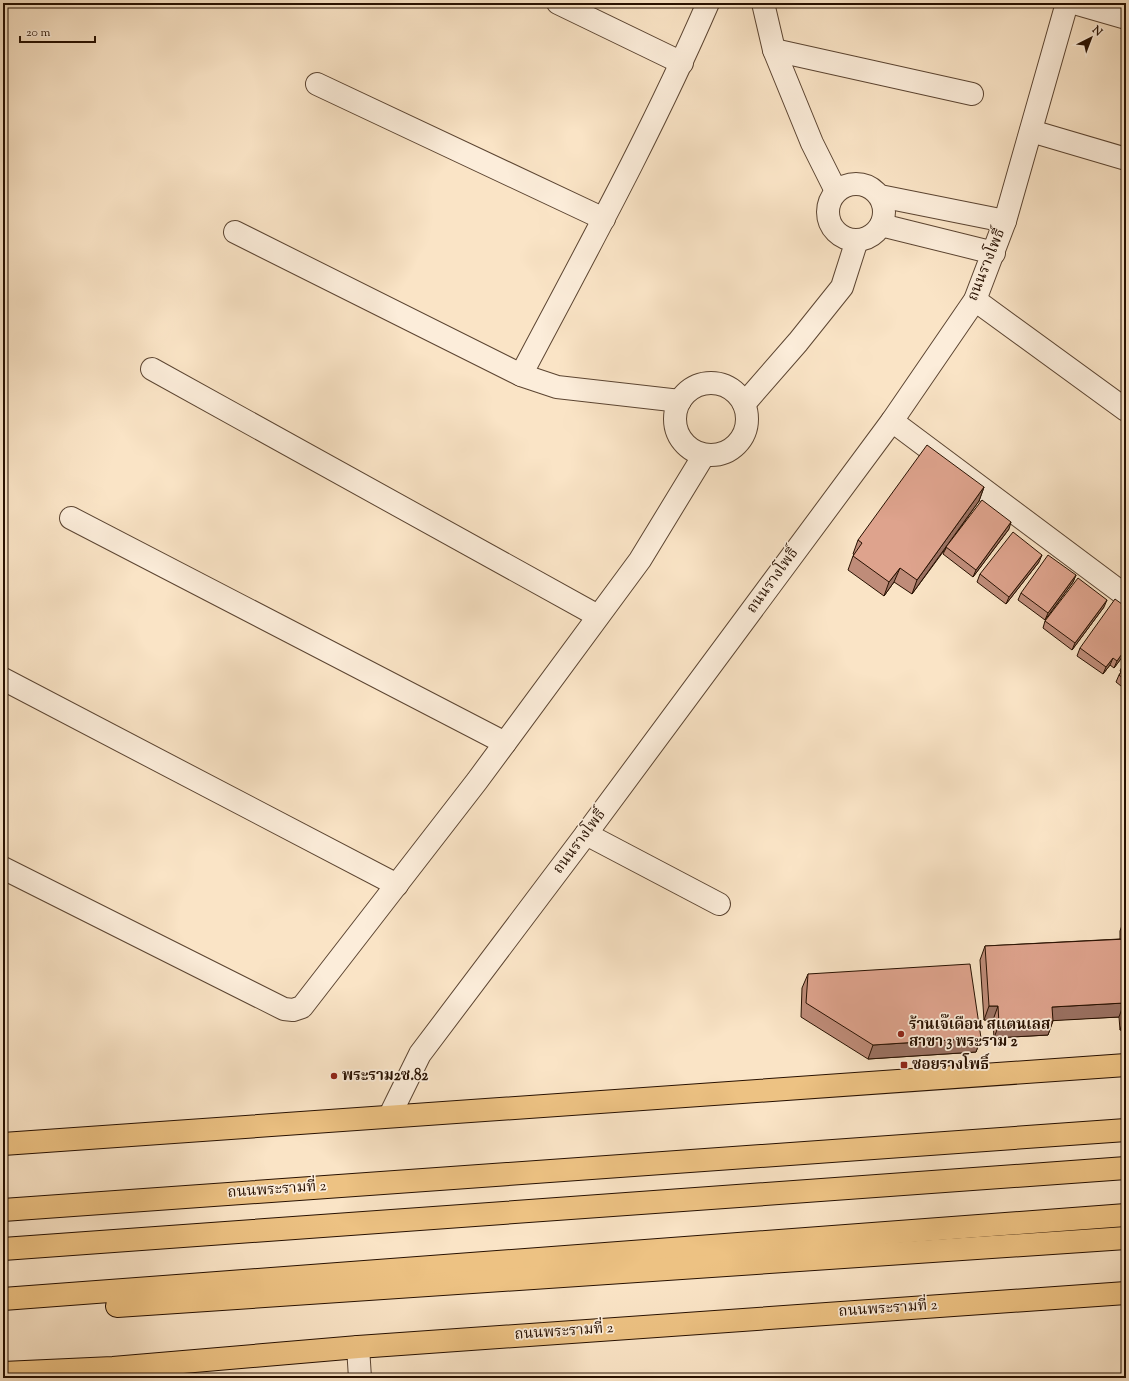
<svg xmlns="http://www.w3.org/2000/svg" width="1129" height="1381" font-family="'Sorts Mill Goudy','Noto Serif Thai',serif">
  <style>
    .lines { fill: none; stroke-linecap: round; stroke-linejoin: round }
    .minor-casing { stroke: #5c4532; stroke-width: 24 }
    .major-casing { stroke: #271000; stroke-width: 24 }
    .highway-casing { stroke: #271000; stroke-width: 24 }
    .minor { stroke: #fcedda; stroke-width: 22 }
    .major { stroke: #edc283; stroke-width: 22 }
    .highway { stroke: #edc283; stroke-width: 22 }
    .wall { fill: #bf8c79; stroke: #271000 }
    .shaded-wall { fill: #9b7263; stroke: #271000 }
    .building { fill: #dea38d; stroke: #271000 }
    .poi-dot { fill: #8f2418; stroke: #fcedda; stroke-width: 1.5 }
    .labels { text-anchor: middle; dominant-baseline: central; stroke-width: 3.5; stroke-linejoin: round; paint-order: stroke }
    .street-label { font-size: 15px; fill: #271000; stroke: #fcedda }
    .poi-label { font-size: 15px; font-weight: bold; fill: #271000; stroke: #fcedda; text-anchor: start }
  </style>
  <rect width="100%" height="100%" fill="#fae4c6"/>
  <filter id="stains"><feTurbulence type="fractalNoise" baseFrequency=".005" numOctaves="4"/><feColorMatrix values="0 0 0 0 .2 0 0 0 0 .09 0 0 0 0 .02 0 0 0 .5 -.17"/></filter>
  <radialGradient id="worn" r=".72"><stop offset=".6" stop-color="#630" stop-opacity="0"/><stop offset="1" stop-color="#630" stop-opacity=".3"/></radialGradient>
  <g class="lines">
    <!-- minor casing -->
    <g class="minor-casing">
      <g id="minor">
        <polyline points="558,3 682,63"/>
        <polyline points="763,3 774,50 812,143 836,191"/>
        <polyline points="1074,3 1126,18"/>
        <polyline points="774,50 972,94"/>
        <polyline points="317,84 604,219"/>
        <polyline points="1031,131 1126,159"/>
        <circle cx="856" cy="212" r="28"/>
        <polyline points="880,196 1005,221"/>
        <polyline points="881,225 994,253"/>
        <polyline points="235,232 521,375 557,387 680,401"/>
        <polyline points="975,300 1126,410"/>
        <polyline points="152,369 598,616"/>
        <path d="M 521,375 C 586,252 653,130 708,3"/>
        <circle cx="711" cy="419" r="36"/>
        <polyline points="744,404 798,342 842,287 857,240"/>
        <polyline points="892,421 1126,596"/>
        <polyline points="71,518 505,743"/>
        <polyline points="3,679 397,885"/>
        <polyline points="586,834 719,904"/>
        <polyline points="3,868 284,1009 293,1010 302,1007 477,781 640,560 704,455"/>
        <polyline points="390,1115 420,1054 586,834 892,421 975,300 1005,221 1067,3"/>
        <polyline points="358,1347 360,1378"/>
      </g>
    </g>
    <!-- major casing -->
    <g class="major-casing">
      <g id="major">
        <polyline points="3,1144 1126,1065"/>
        <polyline points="3,1373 113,1368 358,1347 1126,1293"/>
      </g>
    </g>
    <!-- highway casing -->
    <g class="highway-casing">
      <g id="highway">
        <polyline points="3,1210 1126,1130"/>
        <polyline points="3,1249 1126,1168"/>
        <polyline points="3,1299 1126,1215"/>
        <polyline points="117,1306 1126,1238"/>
      </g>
    </g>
    <!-- minor -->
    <use href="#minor" class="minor"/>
    <!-- major -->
    <use href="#major" class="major"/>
    <!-- highway -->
    <use href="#highway" class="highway"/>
  </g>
  <!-- wall -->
  <g class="wall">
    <polygon points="984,487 979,501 955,535 1009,529 973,577 943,554 946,548 912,594 894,582 884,596 848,570 853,556 854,555 853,554 858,540"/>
    <polygon points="1039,562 1006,604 977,582 980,574"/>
    <polygon points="1076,575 1073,582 1045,620 1018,600 1021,593"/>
    <polygon points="1104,607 1072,650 1043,628 1045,621"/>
    <polygon points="1080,648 1126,652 1114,668 1110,665 1103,674 1077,656"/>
    <polygon points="1126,660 1126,690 1116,682 1119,675 1121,672 1120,671 1123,664"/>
    <polygon points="1125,917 1126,917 1126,1030 1120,1030 1119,1017 1053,1020 1048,1035 994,1038 993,1020 984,1020 980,960 985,946 1120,939 1120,931"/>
    <polygon points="808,974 981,1038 976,1052 868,1059 801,1017 802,988"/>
  </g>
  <!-- shaded-wall -->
  <g class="shaded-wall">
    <polygon points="984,487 979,501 912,594 917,580"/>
    <polygon points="1011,522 1009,529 973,577 976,570"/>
    <polygon points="1042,555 1039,562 1006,604 1009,597"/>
    <polygon points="900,568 894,582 884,596 889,582"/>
    <polygon points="1076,575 1073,582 1045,620 1048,613"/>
    <polygon points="1107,600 1104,607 1072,650 1075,643"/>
    <polygon points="1126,648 1126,652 1114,668 1117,661"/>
    <polygon points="1113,658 1110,665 1103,674 1106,667"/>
    <polygon points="1124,1003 1119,1017 1047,1021 1052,1007"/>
    <polygon points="989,1006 998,1006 993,1020 984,1020"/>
    <polygon points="1125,1016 1126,1016 1126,1030 1120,1030"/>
    <polygon points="1053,1021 1048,1035 994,1038 999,1024"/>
    <polygon points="981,1038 976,1052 868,1059 873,1045"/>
  </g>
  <!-- building -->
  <g class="building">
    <polygon points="927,445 984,487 917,580 900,568 889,582 853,556 862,543 858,540"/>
    <polygon points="982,500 1011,522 976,570 946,547"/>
    <polygon points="1013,532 1042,555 1009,597 980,574"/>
    <polygon points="1048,555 1076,575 1048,613 1021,593"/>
    <polygon points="1078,578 1107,600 1075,643 1045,621"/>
    <polygon points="1115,599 1126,607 1126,648 1117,661 1113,658 1106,667 1080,648"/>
    <polygon points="1126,660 1126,681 1119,675 1126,666 1123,664"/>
    <polygon points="1125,917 1126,917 1126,937"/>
    <polygon points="1126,939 1126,1016 1125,1016 1124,1003 1052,1007 1053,1021 999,1024 998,1006 989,1006 985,946"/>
    <polygon points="970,964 981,1038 873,1045 806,1003 808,974"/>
  </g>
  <!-- markers -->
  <g class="poi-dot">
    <circle cx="901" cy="1034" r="4"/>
    <rect x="900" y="1061" width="8" height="8" rx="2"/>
    <circle cx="334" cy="1076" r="4"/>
  </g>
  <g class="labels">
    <!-- street labels -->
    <g class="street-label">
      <text transform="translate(987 265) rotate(-68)">ถนนรางโพธิ์</text>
      <text transform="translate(773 581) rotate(-54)">ถนนรางโพธิ์</text>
      <text transform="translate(580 842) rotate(-53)">ถนนรางโพธิ์</text>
      <text transform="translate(277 1190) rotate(-4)">ถนนพระรามที่ 2</text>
      <text transform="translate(888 1309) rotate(-4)">ถนนพระรามที่ 2</text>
      <text transform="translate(564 1332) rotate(-4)">ถนนพระรามที่ 2</text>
    </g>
    <!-- poi labels -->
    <g class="poi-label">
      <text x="909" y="1025">ร้านเจ๊เดือน สแตนเลส<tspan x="909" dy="17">สาขา 3 พระราม 2</tspan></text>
      <text x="912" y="1065">ซอยรางโพธิ์</text>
      <text x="342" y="1076">พระราม2ซ.82</text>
    </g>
  </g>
  <!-- margin -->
  <rect width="1129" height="1381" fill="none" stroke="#fae4c6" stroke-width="16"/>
  <rect x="4" y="4" width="1121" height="1373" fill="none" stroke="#271000" stroke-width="2"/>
  <rect x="8" y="8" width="1113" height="1365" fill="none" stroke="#271000"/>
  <!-- north arrow -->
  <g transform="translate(1091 38) rotate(42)" stroke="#fcedda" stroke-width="3" paint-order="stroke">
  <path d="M0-3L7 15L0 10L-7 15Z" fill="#271000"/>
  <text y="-6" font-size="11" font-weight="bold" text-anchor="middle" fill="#271000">N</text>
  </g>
  <!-- scale -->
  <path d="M20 36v6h75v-6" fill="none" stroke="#271000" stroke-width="2"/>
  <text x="26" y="36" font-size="12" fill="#271000" stroke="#fcedda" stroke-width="3" paint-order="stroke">20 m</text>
  <rect width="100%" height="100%" filter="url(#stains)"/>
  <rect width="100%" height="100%" fill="url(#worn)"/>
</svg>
